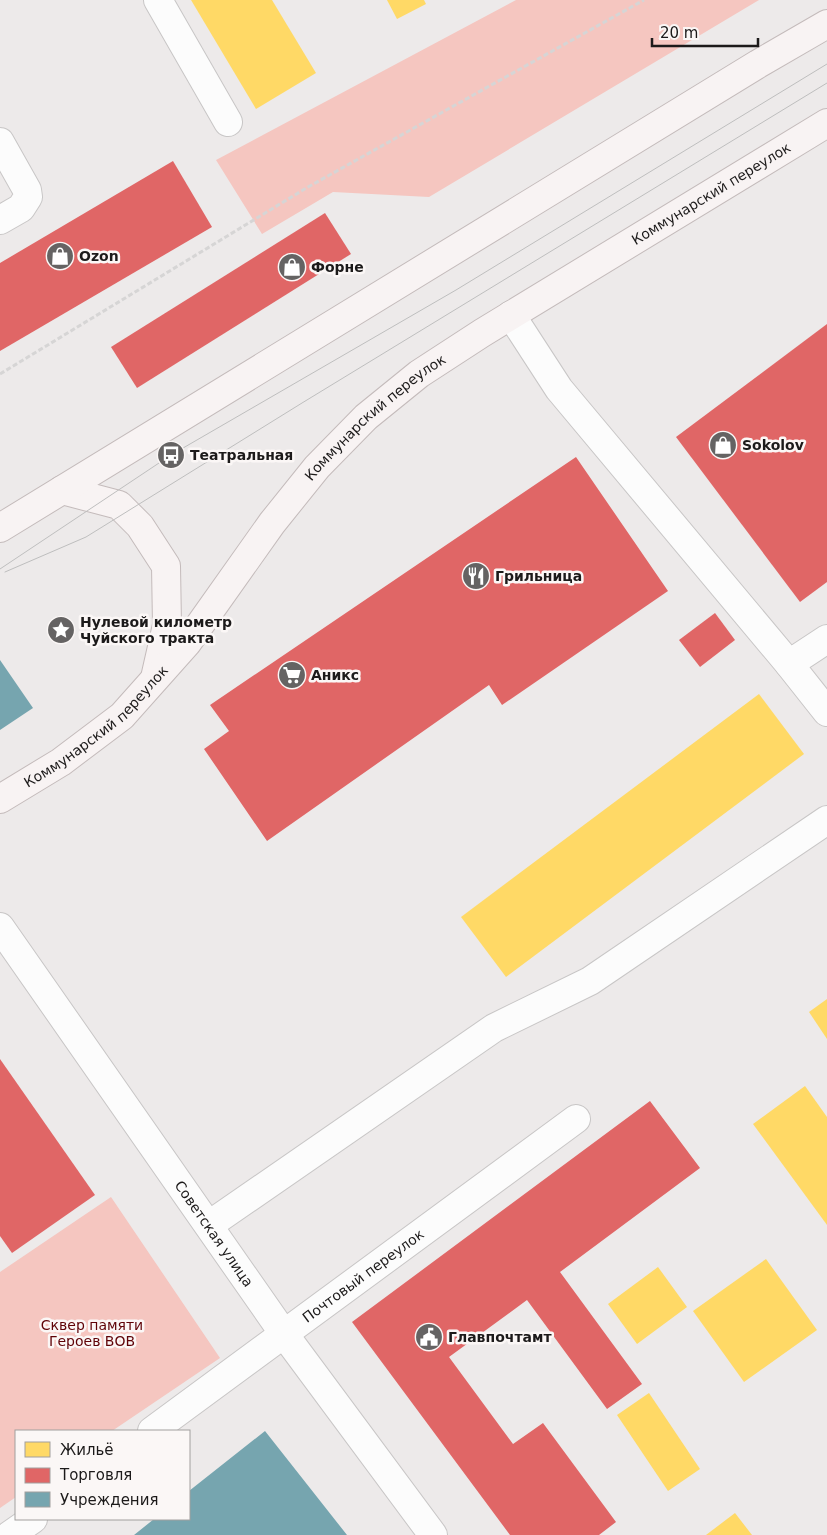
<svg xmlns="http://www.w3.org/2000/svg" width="827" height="1535" font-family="'DejaVu Sans',sans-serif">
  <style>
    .green { fill: #f5c6c0 }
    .homes { fill: #ffd966 }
    .shops { fill: #e06666 }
    .public { fill: #76a5af }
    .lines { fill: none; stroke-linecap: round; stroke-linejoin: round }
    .minor-casing { stroke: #c8c6c6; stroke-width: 30 }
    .major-casing { stroke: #c4bbbb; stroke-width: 30 }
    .path { stroke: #d6d5d5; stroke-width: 3; stroke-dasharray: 5 2.5; stroke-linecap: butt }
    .minor { stroke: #fcfcfc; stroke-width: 28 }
    .major { stroke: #f8f3f3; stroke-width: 28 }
    .tram { stroke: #bebebe; stroke-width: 1 }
    .labels { text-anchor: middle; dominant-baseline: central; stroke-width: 5; stroke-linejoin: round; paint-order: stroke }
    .street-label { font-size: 14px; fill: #1c1a1a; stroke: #fbf7f6 }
    .poi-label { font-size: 14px; font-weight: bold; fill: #1c1a1a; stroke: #fbf7f6; text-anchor: start }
    .park-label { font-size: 14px; fill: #5f0307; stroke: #fbf7f6 }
  </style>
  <rect width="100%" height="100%" fill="#edeaea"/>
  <!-- green -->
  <g class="green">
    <polygon points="516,0 759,0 429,197 333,192 262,234 216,160"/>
    <polygon points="111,1197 220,1358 112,1431 16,1431 16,1497 0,1508 0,1272"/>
  </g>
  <!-- homes -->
  <g class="homes">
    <polygon points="191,0 272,0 316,73 256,109"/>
    <polygon points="387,0 424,0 426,4 397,19"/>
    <polygon points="759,694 804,754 506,977 461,917"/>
    <polygon points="827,999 827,1039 809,1012"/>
    <polygon points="805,1086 827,1117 827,1225 753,1124"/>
    <polygon points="766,1259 817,1330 744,1382 693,1311"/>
    <polygon points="658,1267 687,1307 637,1344 608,1304"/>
    <polygon points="649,1393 700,1469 668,1491 617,1415"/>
    <polygon points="735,1513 752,1535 706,1535"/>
  </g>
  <!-- shops -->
  <g class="shops">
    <polygon points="173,161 212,227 0,351 0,263"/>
    <polygon points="325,213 351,254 137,388 111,347"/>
    <polygon points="827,324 827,582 800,602 676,437"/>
    <polygon points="576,457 668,591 502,705 489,685 267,841 204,749 229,731 210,705"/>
    <polygon points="715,613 735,640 700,667 679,640"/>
    <polygon points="0,1059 95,1195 12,1253 0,1236"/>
    <polygon points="650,1101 700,1168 560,1272 642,1384 607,1409 527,1300 449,1357 513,1444 543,1423 616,1522 599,1535 510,1535 352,1322"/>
  </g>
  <!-- public -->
  <g class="public">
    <polygon points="0,660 33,708 0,730"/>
    <polygon points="265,1431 347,1535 134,1535 154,1519 189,1519 189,1491"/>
  </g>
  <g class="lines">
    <!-- minor casing -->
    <g class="minor-casing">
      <g id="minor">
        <polyline points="158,0 228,122"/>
        <polyline points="0,142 27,190 28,197 21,208 0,220"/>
        <polyline points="511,315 559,389 789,664 827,639"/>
        <polyline points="789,664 827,712"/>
        <path id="s1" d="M 0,927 L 284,1334 L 433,1535"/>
        <polyline points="209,1225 494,1028 590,981 827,820"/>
        <path id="s2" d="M 152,1431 L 576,1119"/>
        <polyline points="10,1535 33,1519"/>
      </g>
    </g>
    <!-- major casing -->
    <g class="major-casing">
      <g id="major">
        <polyline points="62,490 119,505 140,526 166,566 167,625 155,678"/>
        <polyline points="0,528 758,64 827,24"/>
        <path id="s3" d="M 0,799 L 61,762 L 122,716 L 187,643 L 272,523 L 317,467 L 366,417 L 419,374 L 482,333 L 827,123"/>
      </g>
    </g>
    <!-- path -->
    <polyline class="path" points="0,374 308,187 644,0"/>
    <!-- minor -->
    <use href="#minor" class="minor"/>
    <!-- major -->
    <use href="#major" class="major"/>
    <!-- tram -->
    <g class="tram">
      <polyline points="0,569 171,455 456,290 827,64"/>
      <polyline points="5,572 86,537 302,403 827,83"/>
    </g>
  </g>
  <!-- icons -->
  <defs>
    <g id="shop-disc" transform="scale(1.4375)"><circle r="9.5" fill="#656363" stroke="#fbf7f6"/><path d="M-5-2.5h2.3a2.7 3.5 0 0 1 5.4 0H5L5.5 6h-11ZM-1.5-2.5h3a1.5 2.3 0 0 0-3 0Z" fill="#fff"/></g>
    <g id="bus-disc" transform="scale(1.4375)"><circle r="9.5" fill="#656363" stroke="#fbf7f6"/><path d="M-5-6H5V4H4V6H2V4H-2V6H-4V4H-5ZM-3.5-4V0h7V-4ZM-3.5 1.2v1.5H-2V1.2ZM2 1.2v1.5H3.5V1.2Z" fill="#fff"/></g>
    <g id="restaurant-disc" transform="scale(1.4375)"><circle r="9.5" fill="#656363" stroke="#fbf7f6"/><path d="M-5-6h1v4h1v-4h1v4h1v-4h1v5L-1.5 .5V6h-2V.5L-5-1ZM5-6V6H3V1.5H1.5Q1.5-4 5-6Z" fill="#fff"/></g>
    <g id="sight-disc" transform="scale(1.4375)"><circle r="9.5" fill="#656363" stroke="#fbf7f6"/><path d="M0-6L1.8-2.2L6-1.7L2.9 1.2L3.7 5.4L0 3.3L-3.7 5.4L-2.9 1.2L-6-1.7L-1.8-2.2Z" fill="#fff"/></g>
    <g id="supermarket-disc" transform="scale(1.4375)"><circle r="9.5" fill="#656363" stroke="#fbf7f6"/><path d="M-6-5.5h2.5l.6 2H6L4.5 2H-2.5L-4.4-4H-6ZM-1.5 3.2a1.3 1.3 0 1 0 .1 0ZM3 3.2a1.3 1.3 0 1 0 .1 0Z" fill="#fff"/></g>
    <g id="civic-disc" transform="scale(1.4375)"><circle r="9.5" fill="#656363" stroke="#fbf7f6"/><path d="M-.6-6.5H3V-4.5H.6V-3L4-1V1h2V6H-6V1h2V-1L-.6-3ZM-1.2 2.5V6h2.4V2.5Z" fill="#fff"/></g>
  </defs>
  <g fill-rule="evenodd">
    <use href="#shop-disc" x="60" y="256"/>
    <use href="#shop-disc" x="292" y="267"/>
    <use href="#shop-disc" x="723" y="445"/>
    <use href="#bus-disc" x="171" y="455"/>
    <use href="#restaurant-disc" x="476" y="576"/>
    <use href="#sight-disc" x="61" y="630"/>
    <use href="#supermarket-disc" x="292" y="675"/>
    <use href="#civic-disc" x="429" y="1337"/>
  </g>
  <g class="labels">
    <!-- street labels -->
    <g class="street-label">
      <text stroke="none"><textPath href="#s3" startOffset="946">Коммунарский переулок</textPath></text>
      <text stroke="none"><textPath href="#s3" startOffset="541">Коммунарский переулок</textPath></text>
      <text stroke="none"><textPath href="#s3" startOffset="121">Коммунарский переулок</textPath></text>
      <text stroke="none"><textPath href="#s1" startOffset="374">Советская улица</textPath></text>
      <text stroke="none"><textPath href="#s2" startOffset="262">Почтовый переулок</textPath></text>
    </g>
    <!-- poi labels -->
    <g class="poi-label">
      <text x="79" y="256">Ozon</text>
      <text x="311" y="267">Форне</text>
      <text x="742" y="445">Sokolov</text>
      <text x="190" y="455">Театральная</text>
      <text x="495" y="576">Грильница</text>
      <text x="80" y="622">Нулевой километр<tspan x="80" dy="16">Чуйского тракта</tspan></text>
      <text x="311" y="675">Аникс</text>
      <text x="448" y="1337">Главпочтамт</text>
    </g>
    <!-- park labels -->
    <g class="park-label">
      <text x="92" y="1325">Сквер памяти<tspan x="92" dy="16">Героев ВОВ</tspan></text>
    </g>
  </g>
  <!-- legend -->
  <rect x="15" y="1430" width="175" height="90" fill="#fbf7f6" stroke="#a29f9e"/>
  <rect x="25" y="1442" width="25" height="15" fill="#ffd966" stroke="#a29f9e"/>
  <text x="60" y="1455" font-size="15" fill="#1c1a1a">Жильё</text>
  <rect x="25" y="1468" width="25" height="15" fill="#e06666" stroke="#a29f9e"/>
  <text x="60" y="1480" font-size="15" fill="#1c1a1a">Торговля</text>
  <rect x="25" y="1492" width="25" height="15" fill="#76a5af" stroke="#a29f9e"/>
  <text x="60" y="1505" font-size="15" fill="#1c1a1a">Учреждения</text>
  <!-- scale -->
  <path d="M652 38v8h106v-8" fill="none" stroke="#1c1a1a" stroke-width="2.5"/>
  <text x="660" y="38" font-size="15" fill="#1c1a1a" stroke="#fbf7f6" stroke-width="4" paint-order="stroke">20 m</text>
</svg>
